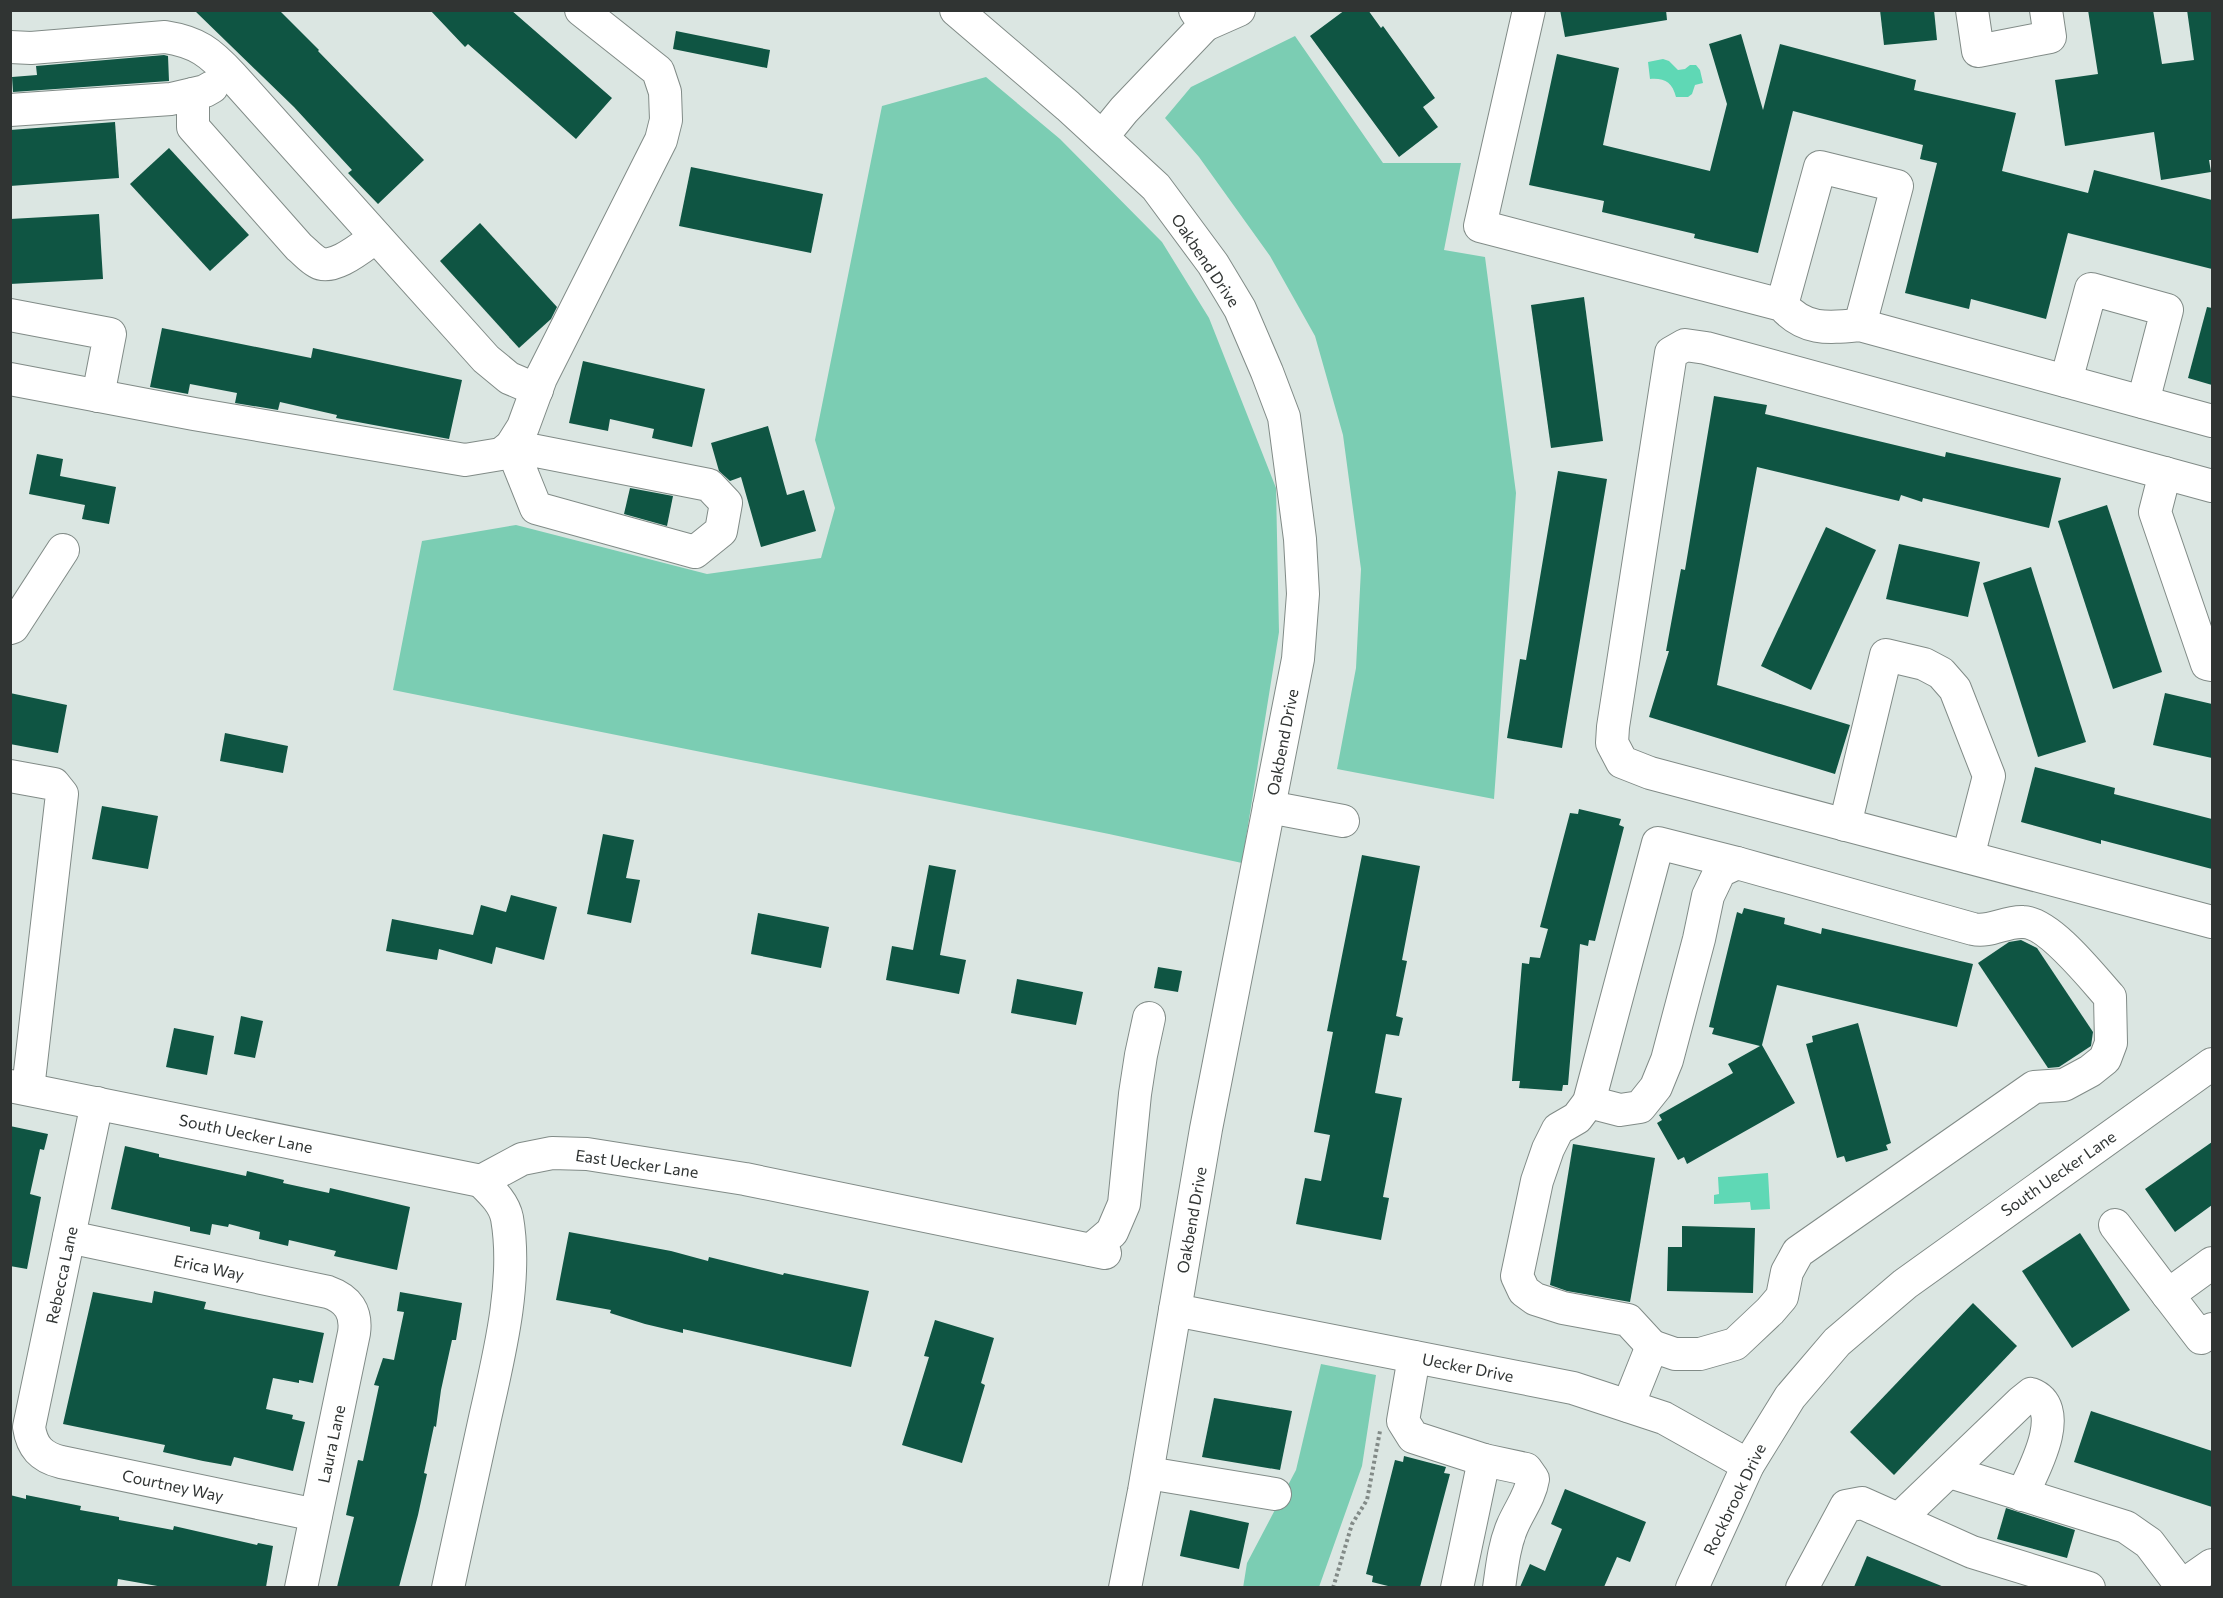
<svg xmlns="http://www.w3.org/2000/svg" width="2223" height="1598" font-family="Commissioner,sans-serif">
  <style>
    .green { fill: #7bcdb3 }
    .water { fill: #5fd8b5 }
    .building { fill: #0f5543 }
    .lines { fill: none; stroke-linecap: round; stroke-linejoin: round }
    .minor-casing { stroke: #818b87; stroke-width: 34 }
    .path { stroke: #828a87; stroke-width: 4; stroke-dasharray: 3 3; stroke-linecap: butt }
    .minor { stroke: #fff; stroke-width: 32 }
    .labels { text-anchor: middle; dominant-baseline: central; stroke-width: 6; stroke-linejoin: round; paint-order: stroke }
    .street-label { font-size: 16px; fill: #303433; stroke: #fff }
  </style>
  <rect width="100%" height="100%" fill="#dbe6e2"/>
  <!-- green -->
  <g class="green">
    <polygon points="1295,36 1383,163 1461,163 1444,250 1485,257 1516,493 1494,799 1337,769 1356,668 1361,569 1343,435 1315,336 1270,256 1199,157 1165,118 1191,87"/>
    <polygon points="986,77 1060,139 1162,242 1209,318 1276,488 1279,632 1242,863 1109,834 393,690 422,541 516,525 707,574 821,558 835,508 815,440 882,106"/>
    <polygon points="1321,1364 1376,1375 1362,1466 1319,1587 1243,1588 1247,1563 1296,1470"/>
  </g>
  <!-- water -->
  <g class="water">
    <path d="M 1663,59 L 1669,61 L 1678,70 L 1685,69 L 1690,65 L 1696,65 L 1700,70 L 1703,83 L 1695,85 L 1692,94 L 1688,97 L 1676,97 C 1672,82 1665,78 1650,79 L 1648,62 Z"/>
    <polygon points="1768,1173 1770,1209 1751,1210 1750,1202 1714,1204 1714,1195 1719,1194 1718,1177"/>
  </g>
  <!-- building -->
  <g class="building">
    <polygon points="194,10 279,10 319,50 318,51 424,160 378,204 348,173 352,170 294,107"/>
    <polygon points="430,10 511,10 612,98 576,139 468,44 465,47"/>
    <polygon points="1345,10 1368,10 1381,28 1383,26 1435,98 1423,107 1438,127 1399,157 1310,36"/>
    <polygon points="1560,10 1666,10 1667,20 1565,37"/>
    <polygon points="1880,10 1934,10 1937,40 1884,45"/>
    <polygon points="2088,10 2153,10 2162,64 2194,60 2187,10 2212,10 2212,160 2209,160 2211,172 2161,180 2154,132 2065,146 2055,80 2098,74"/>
    <polygon points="676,31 770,50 767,68 673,49"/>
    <polygon points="1741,34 1763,110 1780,44 1916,80 1914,90 2016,113 2002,171 2088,193 2094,170 2212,200 2212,269 2068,233 2046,319 1971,299 1969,309 1905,293 1937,163 1920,159 1923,145 1793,111 1758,253 1694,238 1695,234 1602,212 1604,201 1529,185 1557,54 1619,68 1603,145 1710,171 1727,104 1709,44"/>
    <polygon points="164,55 168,56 169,81 13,92 12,77 37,75 36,66"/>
    <polygon points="115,122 119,178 10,186 10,130"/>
    <polygon points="169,148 249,235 210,271 130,184"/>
    <polygon points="691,167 823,194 811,253 679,226"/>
    <polygon points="99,214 103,279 10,284 10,219"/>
    <polygon points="480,223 557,307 551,319 519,348 440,261"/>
    <polygon points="1584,297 1603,441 1551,448 1531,305"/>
    <polygon points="2207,307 2212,308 2212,385 2188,378"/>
    <polygon points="162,328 311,358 313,348 462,380 449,439 336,418 337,415 280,402 278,410 235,403 237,393 190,384 188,394 150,387"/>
    <polygon points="583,361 705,389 692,447 652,438 654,429 610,419 608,431 569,423"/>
    <polygon points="1714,396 1767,405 1765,414 1945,457 1946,452 2061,478 2049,528 1923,498 1922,502 1901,495 1899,501 1757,467 1717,685 1850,725 1835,774 1649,717 1669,651 1666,651 1681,569 1685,570"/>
    <polygon points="768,426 787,495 804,490 816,531 761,547 741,477 730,481 719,471 711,443"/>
    <polygon points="37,454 63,459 60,476 116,487 109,524 82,519 85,505 29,494"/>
    <polygon points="1558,471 1607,479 1562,748 1507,738 1520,659 1526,660"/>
    <polygon points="630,488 673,496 667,526 624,514"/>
    <polygon points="2107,505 2162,672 2113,689 2058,521"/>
    <polygon points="1826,527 1876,550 1811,690 1761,666"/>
    <polygon points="1899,544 1980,562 1968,617 1886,599"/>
    <polygon points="2031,567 2086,742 2038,757 1983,583"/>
    <polygon points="10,693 67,705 58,753 10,744"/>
    <polygon points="2165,693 2212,704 2212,758 2153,745"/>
    <polygon points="225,733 288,746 283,773 220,761"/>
    <polygon points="2035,767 2115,788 2114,794 2212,819 2212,869 2101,840 2101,844 2021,822"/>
    <polygon points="102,806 158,816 148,869 92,859"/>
    <polygon points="1579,809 1621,819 1619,825 1624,827 1595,941 1589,940 1588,946 1580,944 1568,1085 1563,1085 1562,1091 1519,1088 1520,1081 1512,1081 1522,963 1529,964 1530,957 1540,958 1548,929 1540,927 1570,813 1578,814"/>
    <polygon points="603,834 634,840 626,878 640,880 631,923 587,914"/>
    <polygon points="1362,855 1420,866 1402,960 1407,961 1396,1016 1403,1018 1399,1036 1386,1034 1375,1093 1402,1098 1383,1197 1389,1198 1381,1240 1296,1224 1305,1178 1321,1181 1330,1135 1314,1132 1333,1032 1327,1031"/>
    <polygon points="929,865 956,870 940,955 966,960 959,994 886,980 892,946 913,950"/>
    <polygon points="511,895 557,907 544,960 496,947 492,964 439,949 437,960 386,951 392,919 473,935 481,905 506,912"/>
    <polygon points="1744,908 1785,918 1784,924 1821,934 1822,928 1973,964 1957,1027 1777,985 1762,1045 1795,1103 1687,1164 1684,1157 1678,1160 1657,1123 1662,1120 1659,1115 1733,1073 1728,1064 1760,1046 1712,1034 1714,1028 1709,1027 1737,912 1742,914"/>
    <polygon points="758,913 829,927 821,968 751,954"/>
    <polygon points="2021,940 2037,948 2093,1032 2091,1046 2059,1067 2048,1068 1978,963 2009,942"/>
    <polygon points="1158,967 1182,971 1178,992 1154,988"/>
    <polygon points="1017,979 1083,992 1076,1025 1011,1013"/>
    <polygon points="241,1016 263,1021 255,1058 234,1054"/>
    <polygon points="1858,1023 1891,1143 1886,1145 1888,1150 1846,1162 1844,1156 1837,1158 1806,1044 1813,1042 1812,1036"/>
    <polygon points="174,1028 214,1036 207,1075 166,1067"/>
    <polygon points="10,1126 48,1134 44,1150 40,1149 30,1194 41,1197 27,1269 10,1266"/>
    <polygon points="2212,1142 2212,1205 2175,1232 2145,1189"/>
    <polygon points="1573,1144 1655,1158 1630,1302 1567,1291 1550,1285"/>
    <polygon points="125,1146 159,1154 159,1157 246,1176 247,1171 284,1180 283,1183 329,1193 330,1188 410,1207 397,1270 334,1256 336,1251 289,1240 288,1246 259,1239 260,1232 229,1224 228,1227 212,1224 210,1235 190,1231 190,1227 111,1209"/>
    <polygon points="1682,1226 1755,1228 1753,1293 1667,1291 1668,1247 1682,1247"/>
    <polygon points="569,1232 671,1251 708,1261 709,1257 783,1275 784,1273 869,1291 851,1367 683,1329 683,1333 645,1324 610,1313 611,1310 556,1300"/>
    <polygon points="2080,1233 2130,1310 2072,1348 2022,1271"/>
    <polygon points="154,1291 206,1302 204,1309 324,1333 313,1383 299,1380 299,1383 273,1378 266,1409 293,1415 292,1419 305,1422 293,1471 234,1457 231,1466 203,1461 163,1452 165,1445 63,1424 93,1292 152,1303"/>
    <polygon points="400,1292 462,1303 456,1340 452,1340 441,1390 436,1427 434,1426 424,1473 427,1474 418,1515 399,1587 337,1587 354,1517 346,1515 358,1460 363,1461 379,1386 374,1385 383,1358 394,1360 404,1312 397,1311"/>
    <polygon points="1973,1303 2017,1346 1894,1475 1850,1432"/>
    <polygon points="935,1320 994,1338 981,1383 985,1385 962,1463 902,1445 929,1357 924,1356"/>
    <polygon points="1214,1398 1292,1411 1280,1470 1202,1457"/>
    <polygon points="2091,1411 2212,1451 2212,1507 2074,1462"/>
    <polygon points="1404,1456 1446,1467 1444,1473 1450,1474 1420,1587 1392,1587 1372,1582 1373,1576 1366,1574 1395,1460 1403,1462"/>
    <polygon points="1565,1489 1646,1522 1630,1562 1617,1557 1604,1587 1520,1587 1530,1564 1545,1571 1562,1529 1551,1524"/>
    <polygon points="10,1495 26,1499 26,1495 81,1506 80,1510 119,1517 119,1520 173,1530 174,1526 257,1545 258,1543 273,1546 266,1587 163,1587 118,1579 117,1587 10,1587"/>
    <polygon points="2006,1508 2075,1530 2067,1558 1997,1539"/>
    <polygon points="1190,1510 1249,1523 1239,1569 1180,1556"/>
    <polygon points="1867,1556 1944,1587 1854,1587"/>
  </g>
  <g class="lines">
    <!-- minor casing -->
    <g class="minor-casing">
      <g id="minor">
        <polyline points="956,10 1068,106 1156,187 1213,264 1240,309 1267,372 1284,417 1300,539 1303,594 1298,659 1206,1129 1144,1491 1125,1588"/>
        <path d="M 1529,10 L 1480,226 L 1782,305 C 1805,331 1828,328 1860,325 L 2212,421"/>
        <polyline points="1972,10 1978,51 2050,37 2046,10"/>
        <polyline points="1205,25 1239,10"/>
        <path d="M 10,47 L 31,48 L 165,37 C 197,42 210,52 232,76 L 486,359 L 509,378 L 537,390"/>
        <path d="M 193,94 L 193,127 L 299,247 C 305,252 311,259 317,262 C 333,272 363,246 376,237"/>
        <polyline points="10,110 171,99 205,91 212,87"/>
        <polyline points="1102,137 1124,110 1205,25 1195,10"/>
        <polyline points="1782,305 1820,167 1897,186 1860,325"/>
        <polyline points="10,315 110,334 98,396"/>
        <polyline points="10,379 194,414 465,460 501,454 511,446 523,427 541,378 661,140 666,120 665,92 658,71 581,10"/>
        <polyline points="2066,381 2091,289 2167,310 2143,402"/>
        <polygon points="511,446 709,485 726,503 721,531 695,552 536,508"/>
        <polyline points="2165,473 2155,512 2207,664 2212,665"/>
        <polyline points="2212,486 1706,348 1685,345 1671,353 1613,727 1612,743 1622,762 1650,773 2212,922"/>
        <polyline points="10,628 13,627 63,550"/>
        <polyline points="10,776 54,784 62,794 28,1089"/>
        <polyline points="1269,807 1343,821"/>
        <polyline points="1845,825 1886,655 1924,664 1941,673 1955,689 1989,776 1968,857"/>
        <polyline points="10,1086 481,1181"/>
        <path d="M 1589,1102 L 1620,1110 L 1640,1107 L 1656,1087 L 1667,1060 L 1699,939 L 1708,896 L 1720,871 L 1737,863 L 1973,929 C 1990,933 2005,921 2023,922 C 2049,922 2092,977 2110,997 L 2111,1043 L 2105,1059 L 2090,1071 L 2064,1085 L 2034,1087 L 1798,1252 L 1787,1272 L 1782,1297 L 1770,1311 L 1735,1344 L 1700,1354 L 1675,1354 L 1652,1346 L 1628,1406"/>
        <path d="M 97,1103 L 29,1427 C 32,1447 41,1457 61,1462 L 316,1515"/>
        <polyline points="481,1181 522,1159 552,1153 587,1154 745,1179 1105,1253"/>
        <polyline points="2115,1225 2168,1295 2212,1263"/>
        <path d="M 69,1237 L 328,1292 C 348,1299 357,1312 354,1333 L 301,1588"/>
        <polyline points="1091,1250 1112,1232 1124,1204 1135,1094 1141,1055 1149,1018"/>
        <polyline points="2168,1295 2201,1338 2212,1329"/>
        <polyline points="1175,1310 1573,1388 1664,1418 1748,1465"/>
        <polyline points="1652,1346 1628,1320 1563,1308 1535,1299 1524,1291 1517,1276 1537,1181 1548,1149 1558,1129 1577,1118 1589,1102 1658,843 1737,863"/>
        <path d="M 1414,1357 L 1403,1421 L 1413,1437 L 1484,1460 L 1526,1469 L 1533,1479 C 1530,1497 1519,1510 1512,1527 C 1504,1546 1502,1567 1499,1588"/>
        <polyline points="1950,1472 2126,1527 2149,1543 2183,1588"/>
        <polyline points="1148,1473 1275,1494"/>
        <path d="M 1899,1519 L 2021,1402 L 2031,1394 C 2068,1408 2034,1470 2022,1495"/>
        <path d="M 448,1588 C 460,1531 473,1474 485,1418 C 499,1356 518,1281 507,1218 C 504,1203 492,1192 481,1181"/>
        <polyline points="1457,1588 1484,1460"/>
        <polyline points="1692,1588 1748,1465 1790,1397 1837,1342 1905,1284 2212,1064"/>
        <polyline points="1802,1588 1846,1506 1862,1503 1972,1552 2089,1588"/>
        <polyline points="2179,1588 2212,1565"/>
      </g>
    </g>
    <!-- path -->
    <polyline class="path" points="1333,1588 1352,1524 1367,1500 1380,1431"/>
    <!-- minor -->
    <use href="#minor" class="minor"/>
  </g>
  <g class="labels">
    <!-- street labels -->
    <g class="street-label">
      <text transform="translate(1206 260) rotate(56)">Oakbend Drive</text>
      <text transform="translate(1282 742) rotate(-79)">Oakbend Drive</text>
      <text transform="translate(246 1133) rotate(12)">South Uecker Lane</text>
      <text transform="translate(637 1163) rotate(8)">East Uecker Lane</text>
      <text transform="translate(2058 1173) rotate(-35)">South Uecker Lane</text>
      <text transform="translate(1191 1220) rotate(-80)">Oakbend Drive</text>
      <text transform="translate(209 1267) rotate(12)">Erica Way</text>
      <text transform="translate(61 1275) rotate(-78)">Rebecca Lane</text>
      <text transform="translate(1468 1367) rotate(11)">Uecker Drive</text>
      <text transform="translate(331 1444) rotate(-78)">Laura Lane</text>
      <text transform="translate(173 1485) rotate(12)">Courtney Way</text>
      <text transform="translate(1734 1499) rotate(-64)">Rockbrook Drive</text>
    </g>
  </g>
  <!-- border -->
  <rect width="2223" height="1598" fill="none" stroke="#303433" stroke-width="24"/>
</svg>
